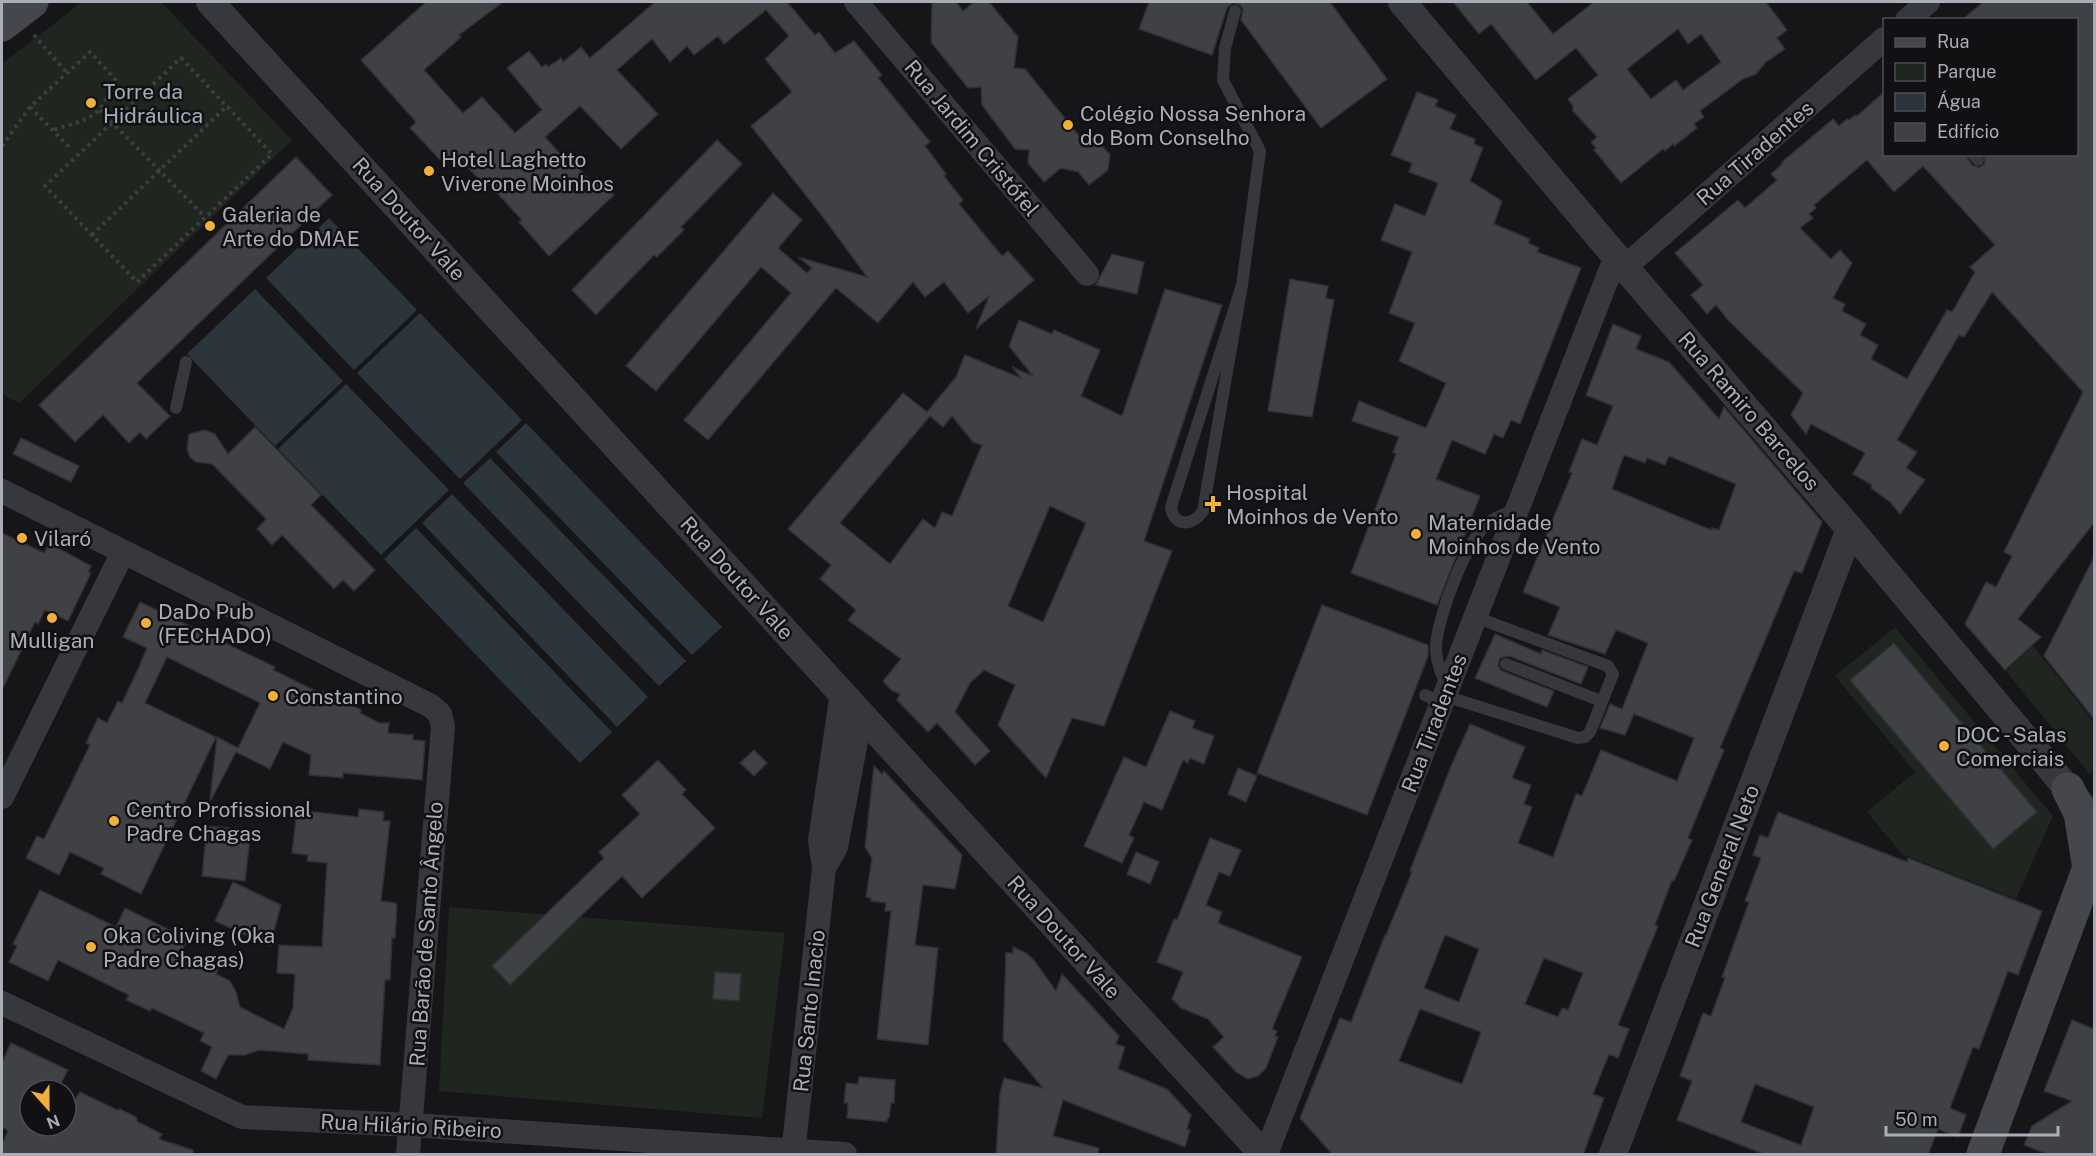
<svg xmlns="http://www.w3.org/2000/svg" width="2096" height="1156" font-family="'Public Sans',sans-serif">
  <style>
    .green { fill: #1e261f }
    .water { fill: #2c353c }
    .building { fill: #404145; stroke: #303034; stroke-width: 1.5; fill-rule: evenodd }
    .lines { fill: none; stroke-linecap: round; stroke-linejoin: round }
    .path { stroke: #3d3f44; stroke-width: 4; stroke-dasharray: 3 4.5; stroke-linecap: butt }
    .service { stroke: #37383d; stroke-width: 12 }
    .minor { stroke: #37383d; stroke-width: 24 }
    .tertiary { stroke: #37383d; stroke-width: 28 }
    .secondary { stroke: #45474d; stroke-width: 33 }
    .poi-dot { fill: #f2b134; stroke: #111113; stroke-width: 2 }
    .labels { text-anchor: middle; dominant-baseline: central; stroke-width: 5; stroke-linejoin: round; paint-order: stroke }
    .poi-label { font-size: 21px; fill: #a8adb8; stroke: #111113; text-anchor: start }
    .street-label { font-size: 21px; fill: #a8adb8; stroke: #111113 }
  </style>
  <rect width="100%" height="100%" fill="#161618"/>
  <!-- green -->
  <g class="green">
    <polygon points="82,2 161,2 292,140 19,403 2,394 2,64"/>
    <polygon points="1895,627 2053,816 2016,899 1902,854 1867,812 1915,772 1835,676"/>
    <polygon points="2033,646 2094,722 2094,766 2090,775 2006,671"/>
    <polygon points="449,907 785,933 762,1118 439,1091"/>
  </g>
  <!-- water -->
  <g class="water">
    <polygon points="329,218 417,310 354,370 266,278"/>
    <polygon points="255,289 343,381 275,446 187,354"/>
    <polygon points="420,313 522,420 460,479 357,373"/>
    <polygon points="346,384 449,490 381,555 278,449"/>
    <polygon points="526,423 722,627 692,655 496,452"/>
    <polygon points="490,458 686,661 659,686 463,483"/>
    <polygon points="452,494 648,697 617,727 422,523"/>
    <polygon points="416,528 612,732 580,763 384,559"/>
  </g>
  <!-- building -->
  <g class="building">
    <polygon points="426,2 503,2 459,35 461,37 424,70 463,113 482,97 515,133 542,110 507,68 529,51 542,67 546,64 548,67 553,63 553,64 561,58 563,62 581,47 590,58 655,2 787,2 815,35 819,32 835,53 854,41 882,75 878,78 930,142 925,146 946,174 944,176 963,200 959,204 1002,256 1008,251 1034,280 976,329 989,296 968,313 944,282 925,297 913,282 878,323 836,288 708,440 684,420 791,293 761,267 656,391 626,366 773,193 802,220 778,248 807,273 812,268 798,257 867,277 823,217 751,126 792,92 765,59 789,36 766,10 724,44 718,36 694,55 687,46 670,62 652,39 617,70 658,114 621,149 580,106 545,137 571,166 574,163 592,182 597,177 614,195 549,256 519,222 522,220 487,182 484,185 457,155 445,165 410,128 416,122 361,60"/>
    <polygon points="932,2 956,2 963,11 974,2 989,2 1018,37 1014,68 1025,69 1085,143 1094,136 1110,155 1108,170 1089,185 1078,172 1061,168 1044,182 1028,163 1029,150 1015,149 982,105 981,87 968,88 931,42"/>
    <polygon points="1149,2 1330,2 1387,79 1321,128 1241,20 1243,9 1240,5 1233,3 1227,8 1212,55 1139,29"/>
    <path d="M 1453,2 L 1527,2 L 1553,34 L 1594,2 L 1766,2 L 1787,30 L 1777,38 L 1785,49 L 1766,62 L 1756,74 L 1743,79 L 1700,111 L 1704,117 L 1694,124 L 1697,128 L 1674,146 L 1673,144 L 1665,151 L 1663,149 L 1621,183 L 1594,150 L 1596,148 L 1591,142 L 1597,137 L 1573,111 L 1573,106 L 1568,99 L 1598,75 L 1576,48 L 1536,80 L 1491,24 L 1479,34 ZM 1678,29 L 1688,44 L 1701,34 L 1721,62 L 1683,90 L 1676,80 L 1651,99 L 1627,69 Z"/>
    <path d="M 1983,2 L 2094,2 L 2094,523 L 2018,619 L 2041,637 L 2005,670 L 1965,624 L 1986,582 L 1996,587 L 2012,556 L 2004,552 L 2083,392 L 1992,292 L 1964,337 L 1959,335 L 1897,440 L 1917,452 L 1906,468 L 1925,480 L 1900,514 L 1890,502 L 1871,488 L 1872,485 L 1853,474 L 1865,453 L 1811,424 L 1806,434 L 1791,415 L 1803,393 L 1728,320 L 1716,305 L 1707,314 L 1691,295 L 1703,285 L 1675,253 L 1738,200 L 1745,208 L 1777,180 L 1771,174 L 1783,163 L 1782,162 L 1833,119 L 1839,126 L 1847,119 L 1849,120 L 1855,115 L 1857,116 L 1884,92 L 1884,154 L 1965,154 L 1972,165 L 1979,168 L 1985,163 L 1984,154 L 2076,154 L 2076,20 L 1962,20 ZM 1867,160 L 1894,192 L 1923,166 L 1995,245 L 1970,267 L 1975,272 L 1952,312 L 1947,310 L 1907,379 L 1871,359 L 1878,345 L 1860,335 L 1866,324 L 1842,311 L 1845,304 L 1833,298 L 1852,263 L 1840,250 L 1831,259 L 1800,228 L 1813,218 L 1809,214 L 1816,208 L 1814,205 Z"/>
    <polygon points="1417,92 1438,100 1435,106 1456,115 1450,129 1475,139 1474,144 1483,148 1470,181 1502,201 1494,224 1530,239 1528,243 1539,248 1537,252 1581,268 1520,424 1511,420 1503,438 1494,434 1485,454 1452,440 1436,479 1480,496 1437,605 1351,573 1396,454 1393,452 1399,437 1352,421 1359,401 1426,428 1446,383 1399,361 1415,323 1389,313 1412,252 1381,240 1395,204 1425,216 1438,183 1409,172 1412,163 1391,155"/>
    <polygon points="717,140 742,164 681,227 684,230 657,257 654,255 596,315 572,290"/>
    <polygon points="296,157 332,195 137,383 170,416 146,439 140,432 129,443 103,415 75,442 39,405"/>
    <polygon points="1112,254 1144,262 1137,294 1096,285"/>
    <polygon points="1290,279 1328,286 1326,298 1334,300 1312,417 1268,411"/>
    <path d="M 1165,289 L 1222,305 L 1144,541 L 1172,551 L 1104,726 L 1072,718 L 1046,778 L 998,725 L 1015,685 L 984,670 L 970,683 L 955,712 L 990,751 L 975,765 L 937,723 L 928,732 L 897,700 L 900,694 L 891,690 L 883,681 L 901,659 L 848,620 L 856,610 L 820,579 L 831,565 L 788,529 L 903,393 L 927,412 L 956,377 L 965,355 L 1021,378 L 1012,367 L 1033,376 L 1009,346 L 1019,320 L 1052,334 L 1054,330 L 1100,350 L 1081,396 L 1122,416 ZM 930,416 L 943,427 L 952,416 L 973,442 L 982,445 L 952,516 L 942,512 L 935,528 L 923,519 L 890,564 L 840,523 ZM 1050,506 L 1086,523 L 1043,622 L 1008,606 Z"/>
    <path d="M 1613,324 L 1641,336 L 1636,349 L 1669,362 L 1719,419 L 1724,407 L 1822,522 L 1802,573 L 1794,571 L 1720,748 L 1724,750 L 1688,838 L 1692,840 L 1674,881 L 1672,880 L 1655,925 L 1658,926 L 1618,1025 L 1629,1029 L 1618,1058 L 1609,1054 L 1593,1094 L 1604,1098 L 1583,1155 L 1333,1155 L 1300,1118 L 1340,1018 L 1351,1022 L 1385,935 L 1386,935 L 1412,872 L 1410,871 L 1451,766 L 1470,724 L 1525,747 L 1512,778 L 1531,785 L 1524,804 L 1532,807 L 1518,843 L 1553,857 L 1576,794 L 1582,796 L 1601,750 L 1677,781 L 1694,738 L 1634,714 L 1625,735 L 1600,728 L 1610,704 L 1622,709 L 1648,643 L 1616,630 L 1605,654 L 1548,635 L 1560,607 L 1523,592 L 1572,473 L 1569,472 L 1582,439 L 1597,445 L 1613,406 L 1586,395 ZM 1624,455 L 1645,463 L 1647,458 L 1665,465 L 1669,456 L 1736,484 L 1719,530 L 1712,528 L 1711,530 L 1612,489 ZM 1445,935 L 1479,949 L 1459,1002 L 1424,988 ZM 1544,958 L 1583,973 L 1568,1010 L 1562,1008 L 1558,1017 L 1525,1004 ZM 1420,1009 L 1481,1032 L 1462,1084 L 1399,1061 Z"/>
    <polygon points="255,427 321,495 311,505 375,570 354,591 343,580 334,589 282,535 272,545 257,529 266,519 212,464 196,462 190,457 187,449 189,434 205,430 215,434 228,454"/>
    <polygon points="21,438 79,466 71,482 13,454"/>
    <polygon points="2,533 44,553 49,543 91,566 88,572 91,573 68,621 45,610 38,624 35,622 2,690"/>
    <polygon points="2094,557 2094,719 2044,656"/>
    <polygon points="140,602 275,667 273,670 322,694 323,691 361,710 360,713 379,723 389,723 388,733 413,735 413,740 425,741 422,780 343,773 343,778 309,775 311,755 283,742 270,769 236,752 211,800 210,800 217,737 238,748 260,703 167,657 145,703 216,737 141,894 101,874 104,868 70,852 59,875 26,858 37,836 44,839 90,745 86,743 98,718 107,723 118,701 122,703 138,669 147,648 123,637"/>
    <polygon points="1322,605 1428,645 1428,656 1367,815 1257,773"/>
    <polygon points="1495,634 1541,654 1542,650 1588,667 1581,684 1509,656 1500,658 1498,666 1502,671 1554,691 1547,707 1475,678"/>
    <polygon points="1894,643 2037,812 1993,849 1850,680"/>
    <polygon points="1170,711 1195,721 1192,728 1214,736 1204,764 1190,758 1188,763 1183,760 1162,810 1144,802 1129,835 1134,838 1122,863 1084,846 1124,757 1146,767"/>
    <polygon points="754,750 767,763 754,776 740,763"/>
    <polygon points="658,760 686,790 682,794 715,828 642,898 622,876 510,985 492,966 604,858 599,852 640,814 622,795"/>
    <polygon points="874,766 882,774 884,771 962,855 955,889 923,885 915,945 938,948 928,1045 877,1039 891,911 885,911 886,903 871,901 871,898 866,897 872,858 865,847"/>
    <polygon points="1238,768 1257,776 1246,802 1228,794"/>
    <polygon points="359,809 384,812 383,821 390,821 381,901 395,903 397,905 395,938 392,938 390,980 385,980 380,1065 308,1060 308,1054 259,1050 245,1055 228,1055 216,1079 201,1071 212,1047 200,1041 204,1033 152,1008 150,1011 126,1000 129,995 58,960 48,981 9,962 17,946 13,944 40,890 116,927 125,908 188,939 181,952 218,969 216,974 230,981 236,992 240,1007 284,1029 293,1008 295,974 277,973 279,945 322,947 327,863 307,861 308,855 292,853 297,810 358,817"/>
    <path d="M 1778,812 L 1907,862 L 1908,858 L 2042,911 L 2018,975 L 2008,971 L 1979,1049 L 1973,1047 L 1950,1108 L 1966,1115 L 1958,1137 L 1938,1129 L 1928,1155 L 1766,1155 L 1677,1120 L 1692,1081 L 1680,1076 L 1703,1013 L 1711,1016 L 1725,978 L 1722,977 L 1749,902 L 1745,901 L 1761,858 L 1753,855 L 1760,835 L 1768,838 ZM 1755,1084 L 1814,1107 L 1801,1145 L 1741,1122 Z"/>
    <polygon points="207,826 251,830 245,881 202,876"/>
    <polygon points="1210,838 1241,850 1230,876 1219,872 1206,905 1222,912 1218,923 1302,957 1272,1029 1277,1031 1275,1036 1278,1037 1266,1068 1258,1076 1248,1079 1236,1072 1213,1047 1224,1037 1208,1019 1181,1008 1172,999 1183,972 1157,962 1174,919 1177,920"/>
    <polygon points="1136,852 1159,862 1150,884 1127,874"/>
    <polygon points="233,882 281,905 270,946 215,921"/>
    <polygon points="1013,947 1026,953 1033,959 1056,991 1062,974 1119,1036 1116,1044 1125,1047 1118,1069 1167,1089 1191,1115 1187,1129 1190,1130 1185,1147 1063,1100 1053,1136 1099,1148 1098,1155 996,1155 1000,1093 1004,1078 1043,1088 1003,1040 1006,953 1013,953"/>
    <polygon points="715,972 741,974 739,1001 713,999"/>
    <polygon points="2072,1020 2094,1029 2094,1155 2050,1155 2024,1145 2032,1126 2072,1101 2044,1091"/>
    <polygon points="11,1043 68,1070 57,1090 30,1090 30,1126 66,1126 66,1113 80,1092 117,1110 120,1109 136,1117 138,1122 162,1134 159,1139 193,1150 193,1155 2,1155 2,1144 8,1131 2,1127 2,1062"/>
    <polygon points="859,1077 895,1080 894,1103 891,1103 889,1118 887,1118 887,1122 847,1118 848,1103 844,1103 846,1083 858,1084"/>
  </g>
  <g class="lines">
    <!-- path -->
    <g class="path">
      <polyline points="34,35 67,73"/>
      <polygon points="181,58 272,154 137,282 45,186"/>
      <polyline points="30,107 71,149"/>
      <polyline points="100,110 205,217"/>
      <path d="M 2,146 L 30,107 L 90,52 L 115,79 C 99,120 93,117 53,130"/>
      <polyline points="92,235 227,106"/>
    </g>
    <!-- service -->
    <g class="service">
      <path d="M 1235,11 L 1225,48 L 1223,80 L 1260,151 L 1242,285 L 1203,511 C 1193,526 1174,528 1171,507 L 1242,285"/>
      <polyline points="1973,154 1978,160"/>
      <polyline points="176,408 186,362"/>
      <polyline points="1506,664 1601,701"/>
      <path d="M 1447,686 C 1442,675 1437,664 1436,651 C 1434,625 1467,538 1488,523 C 1496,517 1507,513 1517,508"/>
      <polyline points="1425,695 1442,703"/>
      <polyline points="1445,696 1578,738 1585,737 1590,732 1613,674 1608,666 1475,617"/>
    </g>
    <!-- minor -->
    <g class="minor">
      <polyline points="856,2 1087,274"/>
      <polyline points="1907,20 1928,2"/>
      <polyline points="1625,267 1884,39"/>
      <polyline points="2,491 431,706 440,714 443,727 408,1154"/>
      <polyline points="2,797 123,552"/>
      <polyline points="824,868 836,847 861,715"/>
      <polyline points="2,1003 242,1117 411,1125 845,1154"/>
      <polyline points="793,1154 824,868 820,840 842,693"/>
      <polyline points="1266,1154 1616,256"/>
    </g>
    <!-- tertiary -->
    <g class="tertiary">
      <polyline points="210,2 1263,1154"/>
      <polyline points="1402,2 1633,277 1850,529 2082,806"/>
      <polyline points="1613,1154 1850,529"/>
    </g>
    <!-- secondary -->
    <g class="secondary">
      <polyline points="2,25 32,2"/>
      <polyline points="2068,789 2080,813 2089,869"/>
      <polyline points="1983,1154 2094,854"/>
    </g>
  </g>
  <!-- markers -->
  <g class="poi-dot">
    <circle cx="91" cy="103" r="6"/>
    <circle cx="1068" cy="125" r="6"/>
    <circle cx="429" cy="171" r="6"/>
    <circle cx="210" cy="226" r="6"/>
    <path d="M1210 495h6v6h6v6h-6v6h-6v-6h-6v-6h6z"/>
    <circle cx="1416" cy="534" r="6"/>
    <circle cx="22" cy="538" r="6"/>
    <circle cx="52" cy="618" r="6"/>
    <circle cx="146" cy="623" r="6"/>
    <circle cx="273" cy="696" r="6"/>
    <circle cx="1944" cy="746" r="6"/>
    <circle cx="114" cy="821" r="6"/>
    <circle cx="91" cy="947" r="6"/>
  </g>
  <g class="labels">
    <!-- poi labels -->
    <g class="poi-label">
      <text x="103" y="91">Torre da<tspan x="103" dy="24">Hidráulica</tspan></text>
      <text x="1080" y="113">Colégio Nossa Senhora<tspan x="1080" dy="24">do Bom Conselho</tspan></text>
      <text x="441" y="159">Hotel Laghetto<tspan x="441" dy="24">Viverone Moinhos</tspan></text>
      <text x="222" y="214">Galeria de<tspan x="222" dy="24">Arte do DMAE</tspan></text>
      <text x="1226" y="492">Hospital<tspan x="1226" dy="24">Moinhos de Vento</tspan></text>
      <text x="1428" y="522">Maternidade<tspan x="1428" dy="24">Moinhos de Vento</tspan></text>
      <text x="34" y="538">Vilaró</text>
      <text x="158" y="611">DaDo Pub<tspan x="158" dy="24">(FECHADO)</tspan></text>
      <text x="52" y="640" text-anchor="middle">Mulligan</text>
      <text x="285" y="696">Constantino</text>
      <text x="1956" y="734">DOC - Salas<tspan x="1956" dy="24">Comerciais</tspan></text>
      <text x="126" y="809">Centro Profissional<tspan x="126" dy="24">Padre Chagas</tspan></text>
      <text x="103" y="935">Oka Coliving (Oka<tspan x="103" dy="24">Padre Chagas)</tspan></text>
    </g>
    <!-- street labels -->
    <g class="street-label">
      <text transform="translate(972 138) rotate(50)">Rua Jardim Cristófel</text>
      <text transform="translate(1755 153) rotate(-41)">Rua Tiradentes</text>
      <text transform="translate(409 219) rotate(48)">Rua Doutor Vale</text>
      <text transform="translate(1749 411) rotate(49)">Rua Ramiro Barcelos</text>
      <text transform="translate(737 578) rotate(48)">Rua Doutor Vale</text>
      <text transform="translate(1434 723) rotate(-69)">Rua Tiradentes</text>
      <text transform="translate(1722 866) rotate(-69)">Rua General Neto</text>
      <text transform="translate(426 934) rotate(-86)">Rua Barão de Santo Ângelo</text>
      <text transform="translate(1064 937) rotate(48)">Rua Doutor Vale</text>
      <text transform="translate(809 1011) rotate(-84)">Rua Santo Inacio</text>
      <text transform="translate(411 1126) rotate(3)">Rua Hilário Ribeiro</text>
    </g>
  </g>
  <!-- border -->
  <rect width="2096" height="1156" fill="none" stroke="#a8adb8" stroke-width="6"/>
  <!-- legend -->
  <rect x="1883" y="18" width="195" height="138" fill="#111113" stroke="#4d4f55" stroke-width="1.5"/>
  <rect x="1895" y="38" width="30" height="9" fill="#45474d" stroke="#4d4f55" stroke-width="1.5"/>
  <text x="1937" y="48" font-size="18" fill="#a8adb8">Rua</text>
  <rect x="1895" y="63" width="30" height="18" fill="#1e261f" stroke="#4d4f55" stroke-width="1.5"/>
  <text x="1937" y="78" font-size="18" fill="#a8adb8">Parque</text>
  <rect x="1895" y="93" width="30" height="18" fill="#2c353c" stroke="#4d4f55" stroke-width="1.5"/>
  <text x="1937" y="108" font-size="18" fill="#a8adb8">Água</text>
  <rect x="1895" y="123" width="30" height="18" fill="#404145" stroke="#4d4f55" stroke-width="1.5"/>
  <text x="1937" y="138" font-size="18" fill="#a8adb8">Edifício</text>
  <!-- north arrow -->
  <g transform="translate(48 1108) rotate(159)"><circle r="28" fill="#111113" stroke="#4d4f55" stroke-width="1.5"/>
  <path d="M0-4.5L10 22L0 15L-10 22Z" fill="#f2b134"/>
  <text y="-9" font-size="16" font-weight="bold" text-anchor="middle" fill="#a8adb8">N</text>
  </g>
  <!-- scale -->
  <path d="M1886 1126v9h172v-9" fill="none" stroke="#a8adb8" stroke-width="3"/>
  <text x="1895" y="1126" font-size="18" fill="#a8adb8" stroke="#111113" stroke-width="4.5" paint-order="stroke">50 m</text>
</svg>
